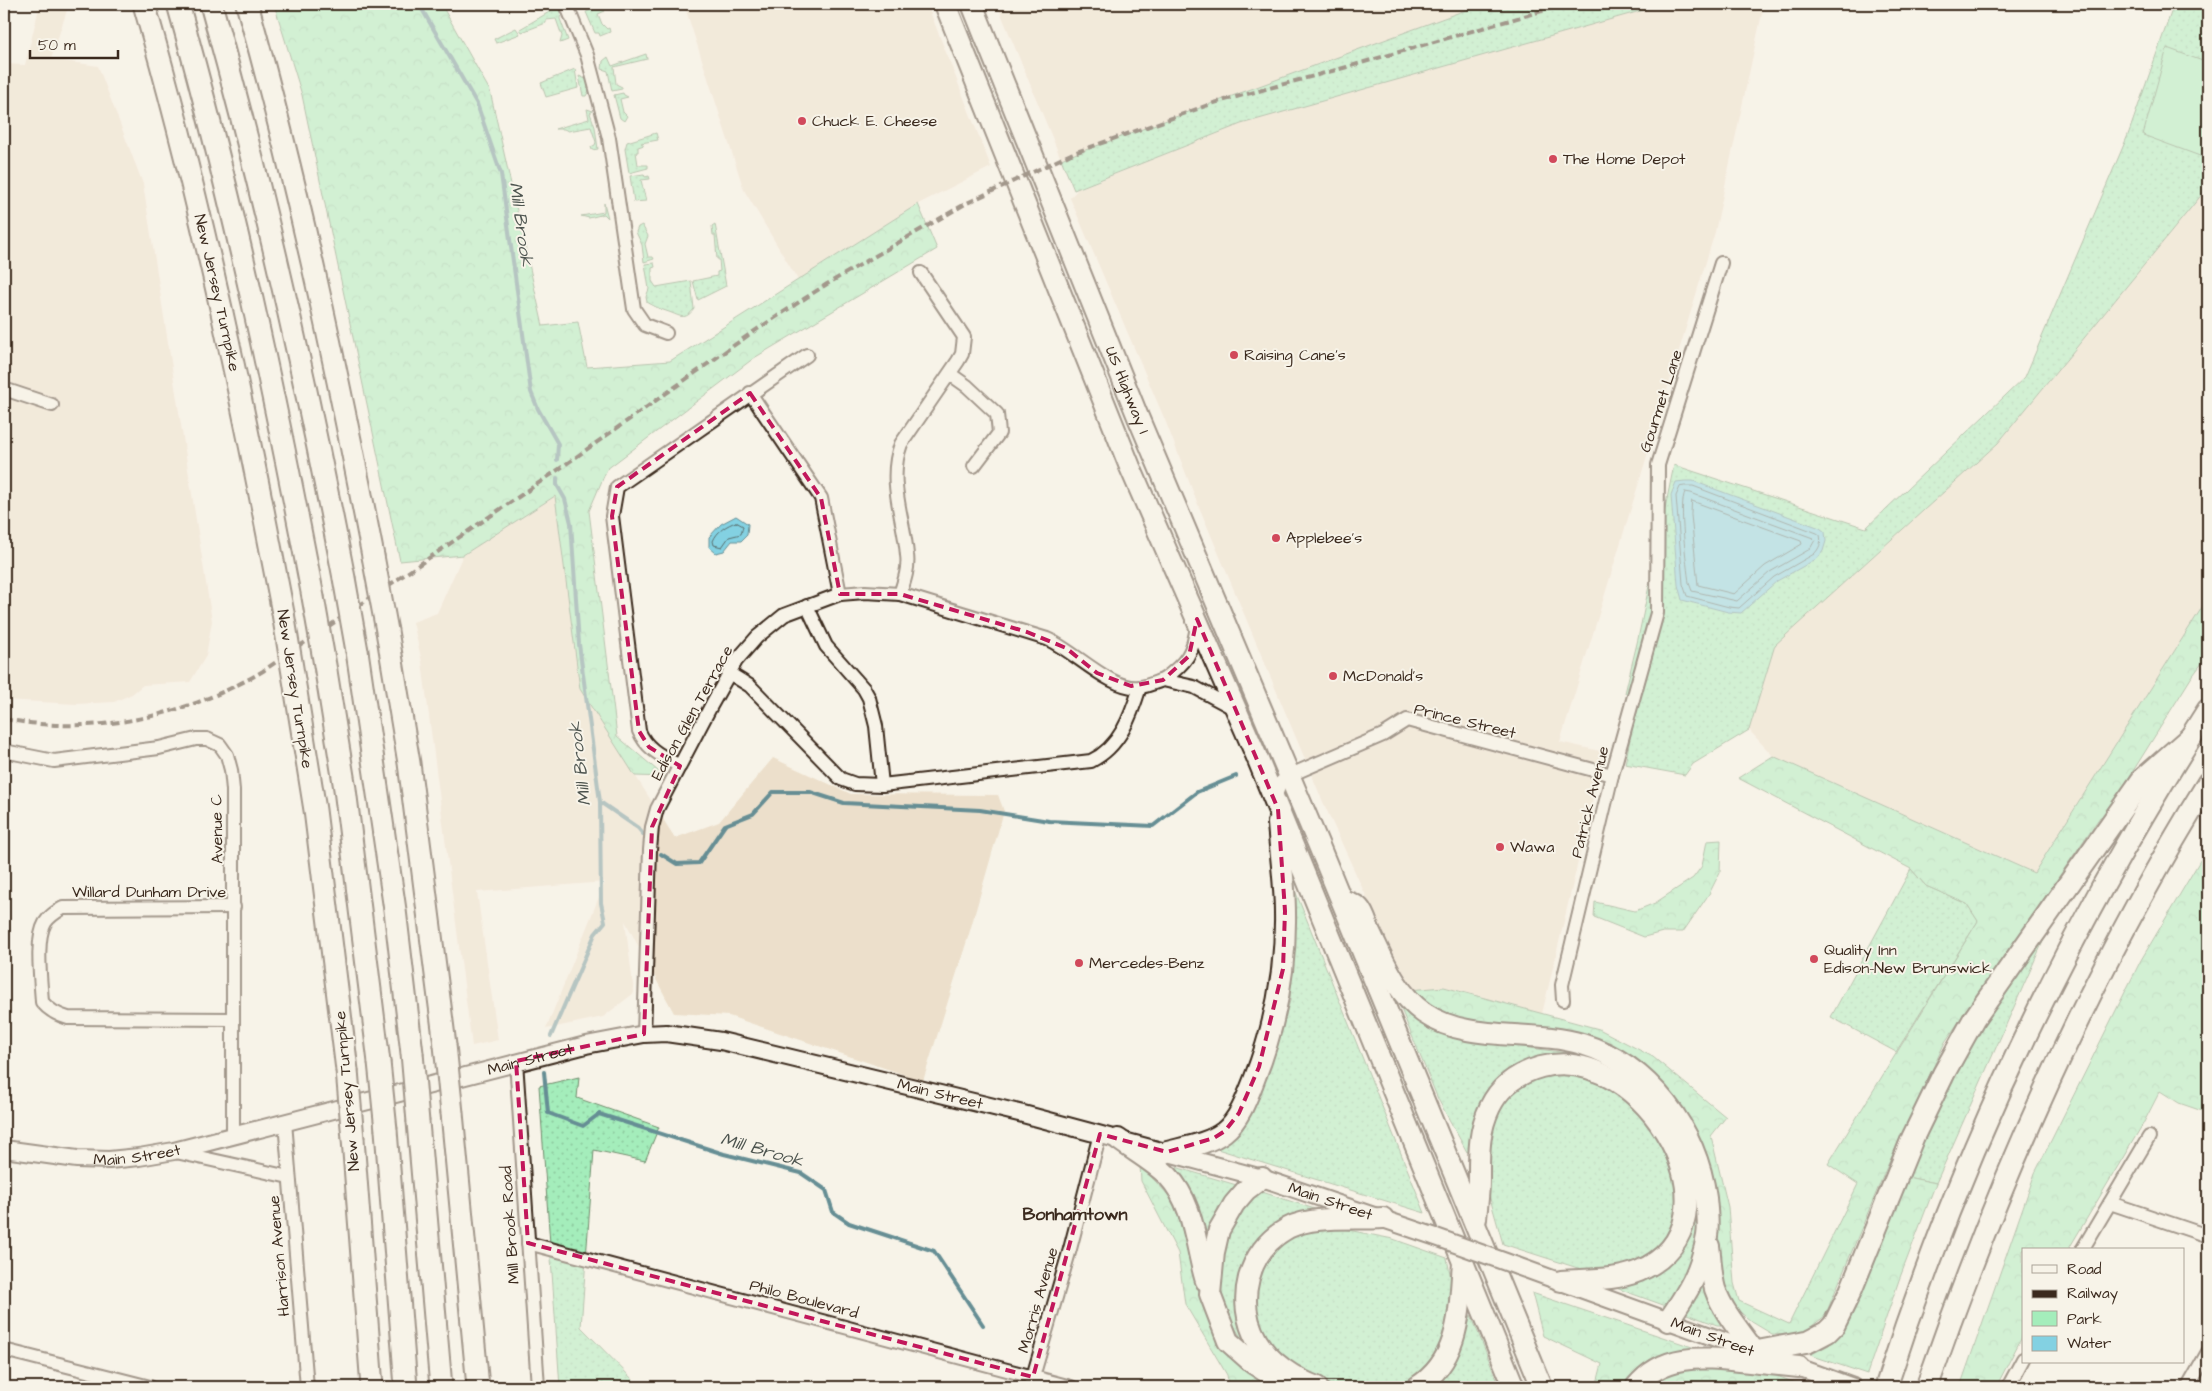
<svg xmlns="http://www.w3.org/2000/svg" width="2212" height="1391" font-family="'Architects Daughter',sans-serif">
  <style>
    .built { fill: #ecdfcb }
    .grass { fill: url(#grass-dots); stroke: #708c6c }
    .forest { fill: url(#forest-crowns); stroke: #708c6c }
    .park { fill: #a4edbb; stroke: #708c6c }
    .water { fill: #83d1e2; stroke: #668e94 }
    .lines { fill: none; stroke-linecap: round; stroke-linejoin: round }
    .shore { stroke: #586d6c; stroke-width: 1 }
    .stream { stroke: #668e94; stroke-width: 4 }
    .minor-casing { stroke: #3b2a1e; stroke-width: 16 }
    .secondary-casing { stroke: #3b2a1e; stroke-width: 20 }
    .trunk-casing { stroke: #3b2a1e; stroke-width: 24 }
    .motorway-casing { stroke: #3b2a1e; stroke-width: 25 }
    .minor { stroke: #f7f3e8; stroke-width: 12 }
    .secondary { stroke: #f7f3e8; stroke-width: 16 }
    .trunk { stroke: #f7f3e8; stroke-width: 20 }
    .motorway { stroke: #f7f3e8; stroke-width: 21 }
    .rail { stroke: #3b2a1e; stroke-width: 4; stroke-dasharray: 8 4; stroke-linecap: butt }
    .secondary-bridge-casing { stroke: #3b2a1e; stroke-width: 20; stroke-linecap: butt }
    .motorway-bridge-casing { stroke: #3b2a1e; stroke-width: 25; stroke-linecap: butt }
    .secondary-bridge { stroke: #f7f3e8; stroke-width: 16 }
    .motorway-bridge { stroke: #f7f3e8; stroke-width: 21 }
    .marked { fill: none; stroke: #c2185b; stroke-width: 4; stroke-dasharray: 10 6; stroke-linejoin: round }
    .poi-dot { fill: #d1495b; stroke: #f7f3e8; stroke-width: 2 }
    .labels { text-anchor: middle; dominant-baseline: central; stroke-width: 4; stroke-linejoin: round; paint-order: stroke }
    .poi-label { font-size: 16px; fill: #3b2a1e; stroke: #f7f3e8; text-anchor: start }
    .street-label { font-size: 16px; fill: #3b2a1e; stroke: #f7f3e8 }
    .water-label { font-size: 18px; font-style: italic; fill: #4d544f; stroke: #f7f3e8 }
    .neighbourhood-label { font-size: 18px; font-weight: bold; fill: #3b2a1e; stroke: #f7f3e8 }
  </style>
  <defs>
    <pattern id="grass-dots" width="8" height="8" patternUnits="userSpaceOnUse" patternTransform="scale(1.25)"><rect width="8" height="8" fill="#a4edbb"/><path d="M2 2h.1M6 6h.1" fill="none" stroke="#8ecba0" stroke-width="1.8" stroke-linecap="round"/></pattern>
    <pattern id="forest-crowns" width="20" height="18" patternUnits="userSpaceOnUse" patternTransform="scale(1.25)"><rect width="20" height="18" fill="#a4edbb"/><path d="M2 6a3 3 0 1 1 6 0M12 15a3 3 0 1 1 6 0" fill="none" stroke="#8ecba0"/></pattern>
  </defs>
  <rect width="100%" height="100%" fill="#f7f3e8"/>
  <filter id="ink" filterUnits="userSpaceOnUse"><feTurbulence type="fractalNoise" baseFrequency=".02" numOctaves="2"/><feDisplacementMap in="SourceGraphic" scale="10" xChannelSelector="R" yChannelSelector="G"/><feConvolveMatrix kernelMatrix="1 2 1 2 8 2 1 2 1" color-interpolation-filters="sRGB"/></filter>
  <g filter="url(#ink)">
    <!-- built -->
    <g class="built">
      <polygon points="40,4 69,4 51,59 98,66 143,184 212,621 206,656 190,682 143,685 132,694 114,702 76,704 4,700 4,64 25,65"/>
      <polygon points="684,4 927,4 991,167 918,204 798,280 744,190"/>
      <polygon points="997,4 1482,4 1061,159"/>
      <polygon points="1665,4 1764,4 1715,232 1560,742 1604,752 1542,1014 1444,987 1409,990 1323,802 1197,502 1165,420 1070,198 1078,189 1241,124"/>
      <polygon points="2208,187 2208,598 2034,873 1773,756 1749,730 1775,645 1998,443"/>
      <polygon points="555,496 580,689 675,838 719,822 773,758 851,794 998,795 1004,811 969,934 923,1081 729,1016 674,1013 625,921 634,993 603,1017 546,1029 605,882 477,892 498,1040 472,1046 422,662 413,622 437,613 463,555"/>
    </g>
    <!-- grass -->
    <g class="grass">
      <polygon points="548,4 554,4 561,11 560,19 568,40 560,43 562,36 556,19 546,20 546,23 522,32 520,29 551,11"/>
      <polygon points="1482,4 1665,4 1241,124 1074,190 1061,159"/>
      <polygon points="2174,4 2208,4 2208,187 1998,443 1775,645 1749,730 1693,764 1685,775 1625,764 1639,695 1625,693 1638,639 1674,465 1866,528 2025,377 2128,135"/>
      <polygon points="599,7 605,11 598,14 602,24 607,29 609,28 610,32 600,36 599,33 595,33 586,12"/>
      <polygon points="516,28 520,34 496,43 494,39"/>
      <polygon points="646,54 647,59 614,67 616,84 622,87 622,89 612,91 608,71 602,69 603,61 608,57 612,66"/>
      <polygon points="575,69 578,88 546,97 541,83"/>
      <polygon points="579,76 588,80 590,89 586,96 583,96"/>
      <polygon points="623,93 624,95 628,97 620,99 623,112 627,116 624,121 620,118 614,95"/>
      <polygon points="587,109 593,111 590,113 595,127 598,149 592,150 591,147 595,145 596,142 591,127 568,131 564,129 555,129 589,119"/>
      <polygon points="656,133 658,140 641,143 644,145 638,147 638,152 636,152 638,165 648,165 648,168 629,173 625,149 627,142"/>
      <polygon points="644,174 645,177 649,176 650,179 641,180 646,201 634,202 630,176"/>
      <polygon points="604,203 608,218 604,214 589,218 581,216 604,212"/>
      <polygon points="715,224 726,286 698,300 693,281 717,276 717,272 720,271 719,259 717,259 715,235 713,235 712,226"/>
      <polygon points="642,225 648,236 645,244 648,257 653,257 654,259 644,262 642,245 636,232 638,227"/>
      <path d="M 654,263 L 655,267 L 652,268 L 652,281 L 656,287 L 691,281 L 694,309 C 685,321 680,316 669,312 C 660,309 655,307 647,302 L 646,297 L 649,289 L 645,264 Z"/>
      <polygon points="1911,869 1926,886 1967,904 1978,921 1896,1052 1831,1017"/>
      <polygon points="1294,888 1425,1213 1214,1148 1240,1133 1259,1098 1290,1001"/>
      <polygon points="2045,937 1936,1183 1907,1177 1929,1118 2002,988"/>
      <polygon points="1392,987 1484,1042 1576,1054 1516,1067 1480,1102 1471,1134 1469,1151 1467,1152 1438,1099"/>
      <polygon points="1576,1071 1617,1091 1656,1130 1680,1196 1668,1239 1643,1262 1608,1272 1584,1270 1503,1244 1485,1181 1488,1129 1506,1096 1525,1081 1549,1072"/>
      <polygon points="579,1077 577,1098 659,1127 645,1161 594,1150 581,1327 640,1387 560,1387 539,1086"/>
      <polygon points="1172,1166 1240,1186 1207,1263"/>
      <polygon points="1696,1185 1701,1210 1697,1255 1671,1305 1666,1306 1602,1283 1626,1281 1693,1213"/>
      <polygon points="1259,1191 1324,1212 1279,1224 1246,1255 1236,1309 1243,1341 1223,1307 1219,1256 1238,1210"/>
      <polygon points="1338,1228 1393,1239 1447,1258 1452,1285 1448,1336 1423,1374 1398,1387 1341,1387 1323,1382 1276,1354 1260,1334 1253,1295 1266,1258 1294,1232"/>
      <polygon points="1705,1265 1726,1325 1717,1325 1684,1313"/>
      <path d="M 1471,1315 L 1500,1387 L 1427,1387 C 1452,1374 1464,1341 1471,1315 Z"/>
    </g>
    <!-- forest -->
    <g class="forest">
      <polygon points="274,4 441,4 490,91 543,326 578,322 587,367 670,361 918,204 937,249 754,358 607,469 589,511 617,736 665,777 635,776 580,689 555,496 463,555 400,561 302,95"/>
      <polygon points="2208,598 2208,655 2191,678 2105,816 2100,817 1945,1042 1886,1169 1825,1316 1799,1336 1772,1334 1752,1322 1733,1306 1724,1285 1707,1177 1693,1123 1667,1089 1623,1054 1576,1032 1531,1029 1454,1019 1424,1003 1409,990 1444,987 1599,1029 1653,1057 1726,1117 1711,1136 1728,1207 1734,1283 1739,1301 1789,1324 1858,1184 1828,1164 1978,921 1967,904 1926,886 1911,869 1738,778 1773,756 2034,873"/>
      <polygon points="1721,840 1720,872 1709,894 1683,932 1663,932 1644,937 1594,917 1595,902 1635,911 1655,903 1693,878 1702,866 1707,841"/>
      <polygon points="2208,847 2208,1113 2179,1103 2160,1091 2143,1124 2068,1250 2023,1250 2023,1335 1996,1387 1960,1387 2035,1173 2141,960"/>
      <polygon points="1140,1165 1173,1200 1200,1289 1220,1344 1271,1387 1229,1387 1227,1375 1185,1304 1178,1253 1141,1181"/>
      <polygon points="1907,1177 1936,1183 1899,1280 1867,1374 1810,1355 1829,1345 1849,1322"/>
      <path d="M 1532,1293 L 1707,1352 C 1678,1358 1641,1358 1625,1387 L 1596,1387 L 1602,1364 L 1543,1336 Z"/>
      <polygon points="1682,1367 1763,1371 1807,1387 1649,1387 1664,1375"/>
    </g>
    <!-- park -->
    <polygon class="park" points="2167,48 2208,63 2208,159 2143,135"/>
    <!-- water -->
    <g class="water">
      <polygon points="1685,481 1693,481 1820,528 1825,532 1826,541 1823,551 1818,558 1777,581 1741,613 1728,612 1682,600 1678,585 1671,495 1676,482"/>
      <polygon points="736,516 748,524 747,535 741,541 732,541 724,551 716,553 709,547 709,537 721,524"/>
    </g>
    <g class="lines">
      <!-- shore -->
      <g class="shore">
        <path d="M 1685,486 L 1693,486 L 1817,533 L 1820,535 C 1822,543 1819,549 1814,554 L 1774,577 L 1739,608 L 1729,607 L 1687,596 L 1683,584 L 1676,496 L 1680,487 Z"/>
        <path d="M 1685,492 L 1691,493 L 1813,538 L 1815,540 L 1810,549 L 1770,572 L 1737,601 L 1692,591 L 1689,583 C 1687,566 1678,504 1685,492 Z"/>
        <polygon points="1692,501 1801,541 1802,544 1765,566 1734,594 1698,585 1691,515"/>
        <path d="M 736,522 L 743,526 L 741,534 L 729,537 L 722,547 L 714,545 L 713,541 C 717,531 727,525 736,522 Z"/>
      </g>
      <!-- stream -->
      <g class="stream">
        <polyline points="419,4 477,104 501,174 531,392 538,409 558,444 557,460"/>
        <polyline points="600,802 638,828 643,834"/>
        <polyline points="661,854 677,864 699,863 725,825 753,814 773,792 810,792 844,803 980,810 1049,821 1153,826 1197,792 1236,776"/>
        <polyline points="551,1036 595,934 605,922 601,903 600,802 579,644 571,523 565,499 557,485 557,478"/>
        <polyline points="544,1072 548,1113 583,1126 599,1114 724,1154 801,1173 826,1190 833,1212 849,1223 934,1251 983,1325"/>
      </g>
      <!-- minor casing -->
      <g class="minor-casing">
        <g id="minor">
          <polyline points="566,4 587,55 609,138 634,309 645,325 666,333"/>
          <polyline points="950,374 967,386 997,414 999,433 974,466"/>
          <polyline points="4,389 52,405"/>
          <polyline points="750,393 821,498 840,594"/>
          <path d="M 900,594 C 904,582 909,568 907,555 C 904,517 887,482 901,444 L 958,361 L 962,354 L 964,337 L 921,273"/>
          <polyline points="807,606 826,646 864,689 869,698 876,726 882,785"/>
          <path d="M 1197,624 C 1194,653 1186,663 1163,680 L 1194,687 L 1235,709"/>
          <path d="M 729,673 L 750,686 L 841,779 L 855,784 L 882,785 L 1091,761 C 1120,747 1131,716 1140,687"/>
          <polyline points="4,751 54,761 159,748 196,739 207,739 220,745 227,755 231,770 233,790 233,1136"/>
          <path d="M 680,766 C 662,756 647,750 639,731 L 612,516 L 617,487 L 807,355"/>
          <polyline points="1274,800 1281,782 1288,776 1383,735 1407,720 1612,775"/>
          <polyline points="1563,1000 1562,985 1612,775 1657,613 1658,465 1721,263"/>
          <path d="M 232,1019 L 68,1018 C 57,1015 49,1010 42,1002 C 41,982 35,940 45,923 C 49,916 56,912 63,908 L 234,907"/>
          <path d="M 644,1034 L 650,850 L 652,827 L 657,809 L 712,704 L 736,661 L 757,637 L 784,615 L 840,594 L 865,592 L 900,594 L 1047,639 C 1075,651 1111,691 1140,687 C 1148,686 1156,682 1163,680"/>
          <polyline points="516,1061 538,1387"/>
          <polyline points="285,1122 307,1387"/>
          <polyline points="176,1152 289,1177"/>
          <polyline points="2110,1203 2208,1236"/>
          <polyline points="528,1243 1071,1387"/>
          <polyline points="2082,1250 2149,1137"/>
          <polyline points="4,1350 150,1387"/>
          <polyline points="1030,1387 1070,1249 1100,1134"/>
          <polyline points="2008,1387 2023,1359"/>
          <polyline points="2188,1387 2208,1352"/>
        </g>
      </g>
      <!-- secondary casing -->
      <g class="secondary-casing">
        <g id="secondary">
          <path id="s1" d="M 4,1149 L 77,1159 L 109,1160 L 139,1157 L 174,1151 L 586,1045 L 644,1034 L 666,1033 L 721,1041 L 1023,1114 L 1262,1178 L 1436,1237"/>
          <path id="s2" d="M 1517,1266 L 1757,1353"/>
          <polyline points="1787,1363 1853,1387"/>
        </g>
      </g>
      <!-- trunk casing -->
      <g class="trunk-casing">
        <g id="trunk">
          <polyline points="945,4 1130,467 1256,755 1514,1387"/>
          <path id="s3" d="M 972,4 L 1138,417 L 1317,841 L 1542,1387"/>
          <path d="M 1342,900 C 1347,902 1355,904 1359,908 C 1364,913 1367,925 1370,932 C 1384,961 1396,993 1424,1013 C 1467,1043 1533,1029 1582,1044 C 1650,1065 1697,1130 1706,1198 C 1707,1210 1709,1224 1707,1236 C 1701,1271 1688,1292 1668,1321"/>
          <path d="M 1118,1139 C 1134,1151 1154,1162 1168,1176 C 1195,1205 1195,1246 1206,1281"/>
          <path d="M 1167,1152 C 1186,1147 1208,1144 1224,1132 C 1239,1120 1247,1098 1254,1080 C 1275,1027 1286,971 1285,913 C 1285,883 1280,853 1278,823"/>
          <polyline points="1262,1178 1246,1190 1234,1204 1219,1230 1214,1252 1210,1294 1228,1341 1254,1364 1285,1384"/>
          <path d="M 1476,1219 C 1477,1206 1479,1194 1479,1181 C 1479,1156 1478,1131 1490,1107 C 1500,1086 1519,1073 1541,1067 C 1643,1040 1751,1223 1639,1271 C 1615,1281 1586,1279 1561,1281"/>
          <path d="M 1709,1246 C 1711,1260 1711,1275 1715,1289 C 1723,1312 1740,1331 1755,1352"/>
          <path d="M 1317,1387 C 1295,1379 1269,1362 1257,1341 C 1235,1302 1247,1250 1288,1228 C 1313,1215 1354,1220 1383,1218"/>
          <path d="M 1417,1387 C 1461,1359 1459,1310 1463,1263"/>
          <path d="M 1636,1387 C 1663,1353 1701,1357 1740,1361 C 1760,1363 1779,1365 1799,1367"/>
        </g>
      </g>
      <!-- motorway casing -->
      <g class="motorway-casing">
        <g id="motorway">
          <path id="s4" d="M 144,4 C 202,204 244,408 283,613"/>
          <path d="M 178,4 C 233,199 275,397 313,597"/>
          <path d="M 211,4 C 264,193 307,385 344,578"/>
          <path d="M 247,4 C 298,185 337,370 373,556"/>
          <polyline points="387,631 409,763 445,1045"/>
          <polyline points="357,651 395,910 412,1053"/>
          <polyline points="326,671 345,789 379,1062"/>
          <polyline points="296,692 315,810 347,1070"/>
          <polyline points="452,1113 478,1387"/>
          <polyline points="418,1122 441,1387"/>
          <polyline points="386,1130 406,1387"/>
          <polyline points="353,1139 372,1387"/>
          <polyline points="1755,1352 1808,1342 1827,1332 1834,1325 1851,1290 1913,1137 1944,1073 1974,1019 2142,780 2191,737"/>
          <path d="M 1886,1387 C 1962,1149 2073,920 2208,710"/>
          <path d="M 1927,1387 C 2000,1177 2090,973 2208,783"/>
        </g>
      </g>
      <!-- minor -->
      <use href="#minor" class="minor"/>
      <!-- secondary -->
      <use href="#secondary" class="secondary"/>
      <!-- trunk -->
      <use href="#trunk" class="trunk"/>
      <!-- motorway -->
      <use href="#motorway" class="motorway"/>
      <!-- rail -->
      <path class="rail" d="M 4,719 C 95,736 183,718 263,671 L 552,474 L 750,334 L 827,284 L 965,204 L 1071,154 L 1214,103 L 1347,67 L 1566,4"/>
      <!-- secondary-bridge casing -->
      <g class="secondary-bridge-casing">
        <polyline id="secondary-bridge" points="1436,1237 1517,1266"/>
      </g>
      <!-- motorway-bridge casing -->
      <g class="motorway-bridge-casing">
        <g id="motorway-bridge">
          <polyline points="373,556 387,631"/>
          <polyline points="344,578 357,651"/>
          <polyline points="313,597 326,671"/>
          <polyline points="283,613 296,692"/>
          <polyline points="445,1045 452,1113"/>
          <polyline points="412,1053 418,1122"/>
          <polyline points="379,1062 386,1130"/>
          <polyline points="347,1070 353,1139"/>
        </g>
      </g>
      <!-- secondary-bridge -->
      <use href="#secondary-bridge" class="secondary-bridge"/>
      <!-- motorway-bridge -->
      <use href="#motorway-bridge" class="motorway-bridge"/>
    </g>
  </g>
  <!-- marked area -->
  <path d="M0 0H2212V1391H0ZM 750,393 L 821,498 L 840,594 L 900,594 L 1027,632 L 1066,648 L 1097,673 L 1131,686 L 1163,680 L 1189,656 L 1197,619 L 1278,809 L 1285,911 L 1283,969 L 1259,1067 L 1239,1113 L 1225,1131 L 1214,1138 L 1167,1152 L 1100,1134 L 1033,1377 L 528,1243 L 516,1061 L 644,1034 L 652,827 L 680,766 L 649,747 L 639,731 L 612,516 L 617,487 Z" fill="#f7f3e8" fill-opacity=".55" fill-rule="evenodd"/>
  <path class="marked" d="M 750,393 L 821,498 L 840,594 L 900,594 L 1027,632 L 1066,648 L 1097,673 L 1131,686 L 1163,680 L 1189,656 L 1197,619 L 1278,809 L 1285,911 L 1283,969 L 1259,1067 L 1239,1113 L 1225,1131 L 1214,1138 L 1167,1152 L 1100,1134 L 1033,1377 L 528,1243 L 516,1061 L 644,1034 L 652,827 L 680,766 L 649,747 L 639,731 L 612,516 L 617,487 Z"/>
  <!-- markers -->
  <g class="poi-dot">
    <circle cx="802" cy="121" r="5"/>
    <circle cx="1553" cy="159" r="5"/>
    <circle cx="1234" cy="355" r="5"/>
    <circle cx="1276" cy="538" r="5"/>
    <circle cx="1333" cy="676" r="5"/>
    <circle cx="1500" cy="847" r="5"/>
    <circle cx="1814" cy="959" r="5"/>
    <circle cx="1079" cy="963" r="5"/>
  </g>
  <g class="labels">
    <!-- poi labels -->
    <g class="poi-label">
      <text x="812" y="121">Chuck E. Cheese</text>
      <text x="1563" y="159">The Home Depot</text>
      <text x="1244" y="355">Raising Cane's</text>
      <text x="1286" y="538">Applebee's</text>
      <text x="1343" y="676">McDonald's</text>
      <text x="1510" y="847">Wawa</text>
      <text x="1824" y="950">Quality Inn<tspan x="1824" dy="18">Edison-New Brunswick</tspan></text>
      <text x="1089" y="963">Mercedes-Benz</text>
    </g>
    <!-- street labels -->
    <g class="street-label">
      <text stroke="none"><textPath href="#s4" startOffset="298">New Jersey Turnpike</textPath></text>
      <text stroke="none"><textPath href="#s3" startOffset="416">US Highway 1</textPath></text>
      <text transform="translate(1661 401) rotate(-72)">Gourmet Lane</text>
      <text transform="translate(295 689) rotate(81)">New Jersey Turnpike</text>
      <text transform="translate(692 713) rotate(-61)">Edison Glen Terrace</text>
      <text transform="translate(1465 721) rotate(14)">Prince Street</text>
      <text transform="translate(1590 802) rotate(-76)">Patrick Avenue</text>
      <text transform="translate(217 829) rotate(-91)">Avenue C</text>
      <text x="149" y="892">Willard Dunham Drive</text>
      <text stroke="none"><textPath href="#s1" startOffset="539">Main Street</textPath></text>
      <text transform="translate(347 1091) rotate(-95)">New Jersey Turnpike</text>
      <text stroke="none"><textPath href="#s1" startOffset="959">Main Street</textPath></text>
      <text stroke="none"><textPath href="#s1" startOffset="134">Main Street</textPath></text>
      <text stroke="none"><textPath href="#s1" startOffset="1364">Main Street</textPath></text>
      <text transform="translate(510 1225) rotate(-94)">Mill Brook Road</text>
      <text transform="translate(279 1256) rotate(-95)">Harrison Avenue</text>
      <text transform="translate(804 1299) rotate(15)">Philo Boulevard</text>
      <text transform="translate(1038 1300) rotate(-74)">Morris Avenue</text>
      <text stroke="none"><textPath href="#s2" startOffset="208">Main Street</textPath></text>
    </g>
    <!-- water labels -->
    <g class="water-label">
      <text transform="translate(521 224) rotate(82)">Mill Brook</text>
      <text transform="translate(580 764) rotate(-97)">Mill Brook</text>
      <text transform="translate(762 1150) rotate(16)">Mill Brook</text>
    </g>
    <!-- neighbourhood labels -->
    <g class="neighbourhood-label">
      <text x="1075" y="1214">Bonhamtown</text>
    </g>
  </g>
  <!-- margin -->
  <rect width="2212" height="1391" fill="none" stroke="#f7f3e8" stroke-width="20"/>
  <rect x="10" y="10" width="2192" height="1371" fill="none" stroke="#3b2a1e" stroke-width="2" filter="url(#ink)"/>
  <!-- legend -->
  <rect x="2022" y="1248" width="162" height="115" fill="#f7f3e8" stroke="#aca397"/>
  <rect x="2032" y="1265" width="25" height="8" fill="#f7f3e8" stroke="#aca397"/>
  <text x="2067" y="1274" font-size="15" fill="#3b2a1e">Road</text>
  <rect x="2032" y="1290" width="25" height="8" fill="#3b2a1e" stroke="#aca397"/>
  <text x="2067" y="1298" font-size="15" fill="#3b2a1e">Railway</text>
  <rect x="2032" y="1311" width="25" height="15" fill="#a4edbb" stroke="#aca397"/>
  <text x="2067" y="1324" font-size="15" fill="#3b2a1e">Park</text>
  <rect x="2032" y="1336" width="25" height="15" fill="#83d1e2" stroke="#aca397"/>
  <text x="2067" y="1348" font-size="15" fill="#3b2a1e">Water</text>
  <!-- scale -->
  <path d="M30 50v8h88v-8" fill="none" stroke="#3b2a1e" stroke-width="2.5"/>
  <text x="38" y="50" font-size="15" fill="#3b2a1e" stroke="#f7f3e8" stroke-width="4" paint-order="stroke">50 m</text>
</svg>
